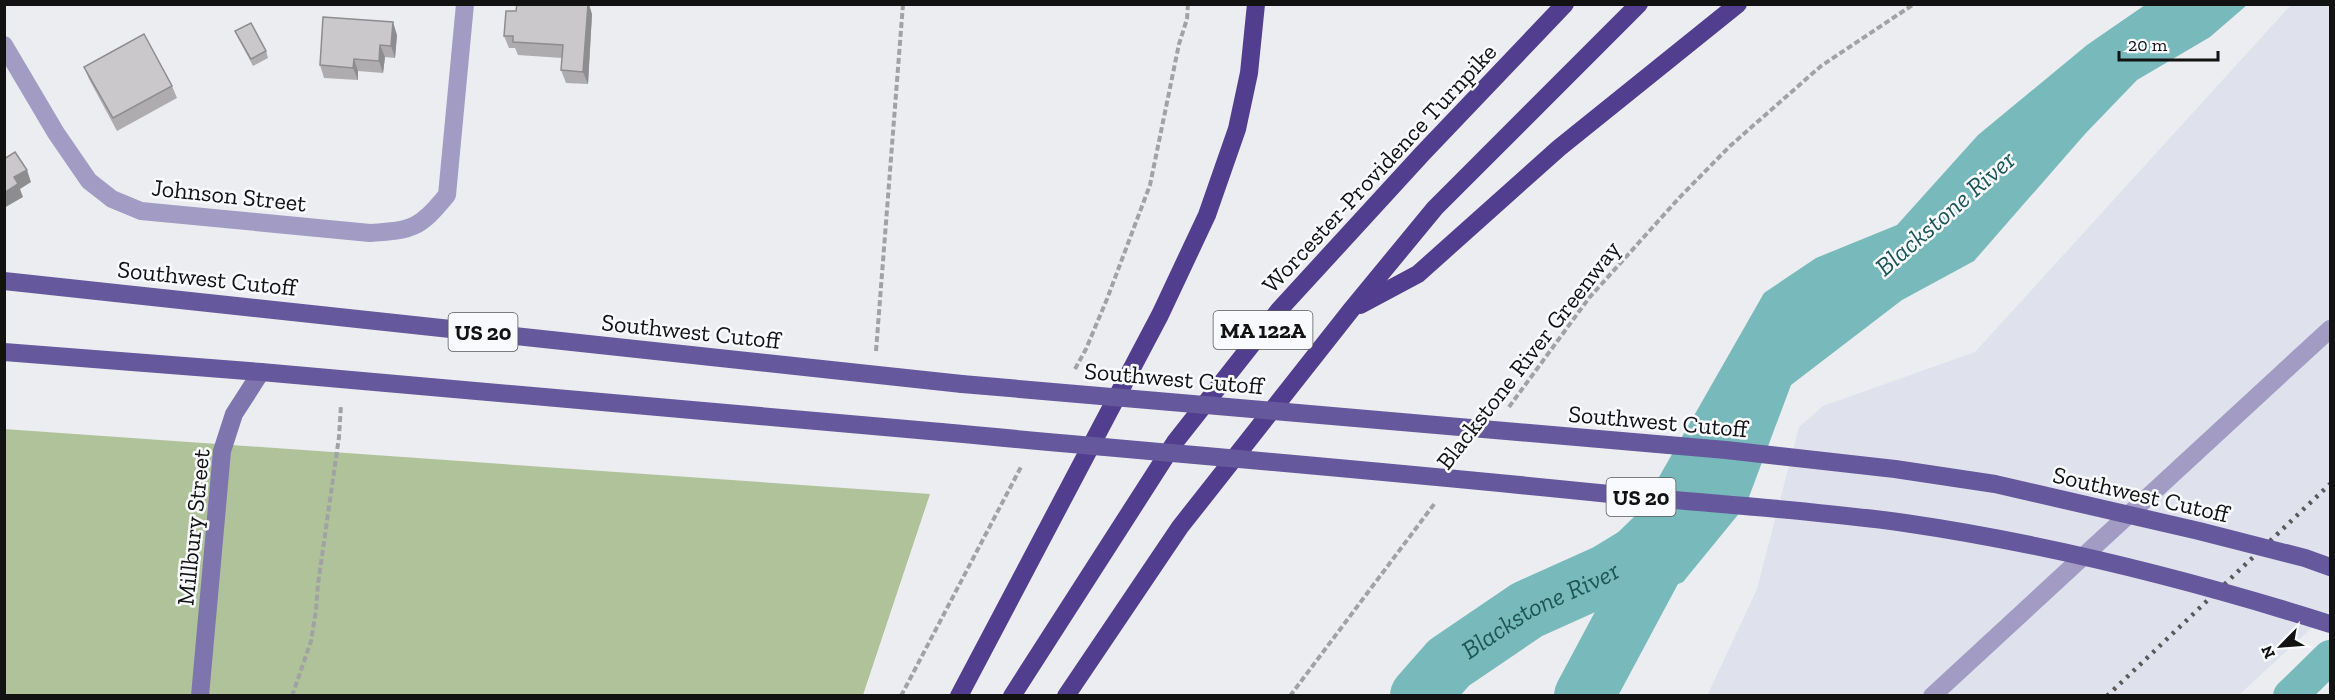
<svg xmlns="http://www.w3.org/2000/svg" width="2335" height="700" font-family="'Zilla Slab',serif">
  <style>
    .built { fill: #dfe2ec }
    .green { fill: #afc29a }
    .water { fill: #78babb }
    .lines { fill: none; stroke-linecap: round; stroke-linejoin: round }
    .canal { stroke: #78babb; stroke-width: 34 }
    .river { stroke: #78babb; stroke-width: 60 }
    .path { stroke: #a1a2a4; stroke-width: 4; stroke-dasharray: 6 3; stroke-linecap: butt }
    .lane { stroke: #a29cc4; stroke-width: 18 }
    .street { stroke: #a29cc4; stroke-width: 18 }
    .secondary { stroke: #7f75ae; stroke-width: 18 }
    .primary { stroke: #66589d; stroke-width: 18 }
    .highway { stroke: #523e8e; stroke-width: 18 }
    .rail { stroke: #59595b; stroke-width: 4.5; stroke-dasharray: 3 6; stroke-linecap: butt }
    .primary-bridge { stroke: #66589d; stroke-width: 18 }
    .wall { fill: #aeacaf }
    .shaded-wall { fill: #8d8c8e }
    .building { fill: #cac8cb; stroke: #8d8c8e; stroke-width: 1.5 }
    .labels { text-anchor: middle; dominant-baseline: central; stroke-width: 5; stroke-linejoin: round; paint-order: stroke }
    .shield { fill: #f9fafd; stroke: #575859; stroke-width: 1.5 }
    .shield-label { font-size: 22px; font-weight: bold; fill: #121213 }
    .street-label { font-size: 24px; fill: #121213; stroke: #f9fafd }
    .water-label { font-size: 26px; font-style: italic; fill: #1c5656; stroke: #f9fafd }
  </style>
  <rect width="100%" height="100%" fill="#ecedf0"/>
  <!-- built -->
  <polygon class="built" points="2291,5 2330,5 2330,611 2239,695 1707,696 1757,589 1799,427 1823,406 1975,352"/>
  <!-- green -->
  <polygon class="green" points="4,429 930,494 863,695 5,695"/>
  <!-- water -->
  <polygon class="water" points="2145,5 2247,5 2210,37 2137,80 2085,134 1974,261 1902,300 1791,385 1746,505 1683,582 1632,603 1587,602 1567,582 1639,512 1764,293 1816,258 1897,225 1978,135 2087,45"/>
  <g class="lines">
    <!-- canal -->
    <polyline class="canal" points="2290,696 2330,657"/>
    <!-- river -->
    <g class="river">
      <path id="s1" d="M 1420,696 L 1449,663 L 1527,610 L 1607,574 L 1648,549"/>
      <polyline points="1584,696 1669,537"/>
    </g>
    <!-- path -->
    <g class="path">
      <polyline points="876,351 903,4"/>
      <polyline points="1075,369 1086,349 1107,299 1150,185 1179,44 1187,19 1188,4"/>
      <polyline points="1509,407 1589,298 1679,198 1730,146 1821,66 1914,4"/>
      <polyline points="292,696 311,641 316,610 318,584 339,437 341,405"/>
      <polyline points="901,696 1022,465"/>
      <polyline points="1290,696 1435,503"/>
    </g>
    <!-- lane -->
    <polyline class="lane" points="1932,696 2330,329"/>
    <!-- street -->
    <path class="street" d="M 4,45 L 56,133 L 89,181 L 112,199 L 141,211 L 370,233 C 413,230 419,229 447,195 L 465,4"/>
    <!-- secondary -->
    <polyline class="secondary" points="200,696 222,451 234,414 261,372"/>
    <!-- primary -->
    <g class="primary">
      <polyline points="4,281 962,384"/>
      <polyline points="4,352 261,372 941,432"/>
    </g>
    <!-- highway -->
    <g class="highway">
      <polyline points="1360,305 1418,274 1559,148 1738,4"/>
      <polyline points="959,696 1160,315 1207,215 1237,129 1249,73 1256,4"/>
      <polyline points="1012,696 1175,442 1279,310 1423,153 1565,4"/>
      <polyline points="1066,696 1180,527 1351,310 1435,208 1639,4"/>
    </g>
    <!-- rail -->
    <polyline class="rail" points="2107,696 2330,484"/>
    <!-- primary-bridge -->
    <g class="primary-bridge">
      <polyline points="962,384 1726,450 1895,469 1995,484 2199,531 2305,558 2330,567"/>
      <path d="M 941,432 C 1164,453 1387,471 1610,494 C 1708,504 1807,509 1905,523 C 2049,544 2191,580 2330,624"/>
    </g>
  </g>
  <!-- wall -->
  <g class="wall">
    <polygon points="516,11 592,14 588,84 566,83 561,70 562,58 518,55 515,48 509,48 504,36"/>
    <polygon points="235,31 266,51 268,58 253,66 238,38"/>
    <polygon points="397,35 395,58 385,57 383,73 358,71 358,80 324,78 320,65"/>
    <polygon points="84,67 172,86 177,98 117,131 89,79"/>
  </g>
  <!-- shaded-wall -->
  <g class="shaded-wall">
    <polygon points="588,4 589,4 592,14 588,84 583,72"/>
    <polygon points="393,22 397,35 395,58 391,46"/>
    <polygon points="380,45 385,57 383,73 379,61"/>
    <polygon points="354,59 358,71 358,80 353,68"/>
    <polygon points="27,170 31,182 20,189 23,197 4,208 4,193 14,177"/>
  </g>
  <!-- building -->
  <g class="building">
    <polygon points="517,4 588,4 583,72 561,70 563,45 513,42 513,36 504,36 506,11 516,11"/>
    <polygon points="323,17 393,22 391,46 380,45 379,61 354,59 353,68 320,65"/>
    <polygon points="251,23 266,51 251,59 235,31"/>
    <polygon points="144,34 172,86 113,118 84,67"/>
    <polygon points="15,152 27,170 14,177 18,184 4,193 4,159"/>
  </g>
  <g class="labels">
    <!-- shield labels -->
    <g class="shield">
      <rect x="1213.5" y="311" width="99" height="38" rx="4.5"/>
      <rect x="448.5" y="313" width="69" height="38" rx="4.5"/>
      <rect x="1606.5" y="478" width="69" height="38" rx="4.5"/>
    </g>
    <g class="shield-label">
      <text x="1263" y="330">MA 122A</text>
      <text x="483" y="332">US 20</text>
      <text x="1641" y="497">US 20</text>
    </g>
    <!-- street labels -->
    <g class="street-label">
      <text transform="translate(1379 168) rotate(-47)">Worcester-Providence Turnpike</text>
      <text transform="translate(229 195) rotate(6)">Johnson Street</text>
      <text transform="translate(207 278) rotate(6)">Southwest Cutoff</text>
      <text transform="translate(691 331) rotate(6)">Southwest Cutoff</text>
      <text transform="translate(1528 355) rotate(-52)">Blackstone River Greenway</text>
      <text transform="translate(1174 378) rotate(5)">Southwest Cutoff</text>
      <text transform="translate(1658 421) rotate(5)">Southwest Cutoff</text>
      <text transform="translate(2141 494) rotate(13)">Southwest Cutoff</text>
      <text transform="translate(193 527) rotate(-84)">Millbury Street</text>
    </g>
    <!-- water labels -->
    <g class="water-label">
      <text transform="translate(1945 213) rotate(-41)">Blackstone River</text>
      <text stroke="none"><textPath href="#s1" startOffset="150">Blackstone River</textPath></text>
    </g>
  </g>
  <!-- border -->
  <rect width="2335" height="700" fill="none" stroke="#121213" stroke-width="12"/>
  <!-- north arrow -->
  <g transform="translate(2281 646) rotate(245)" stroke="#f9fafd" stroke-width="4.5" paint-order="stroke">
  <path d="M0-4.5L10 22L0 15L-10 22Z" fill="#121213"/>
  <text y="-9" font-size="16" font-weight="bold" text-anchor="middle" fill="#121213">N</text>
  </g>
  <!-- scale -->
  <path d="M2119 51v9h99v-9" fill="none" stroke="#121213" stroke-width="3"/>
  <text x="2128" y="51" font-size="18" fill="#121213" stroke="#f9fafd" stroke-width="4.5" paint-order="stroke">20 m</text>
</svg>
